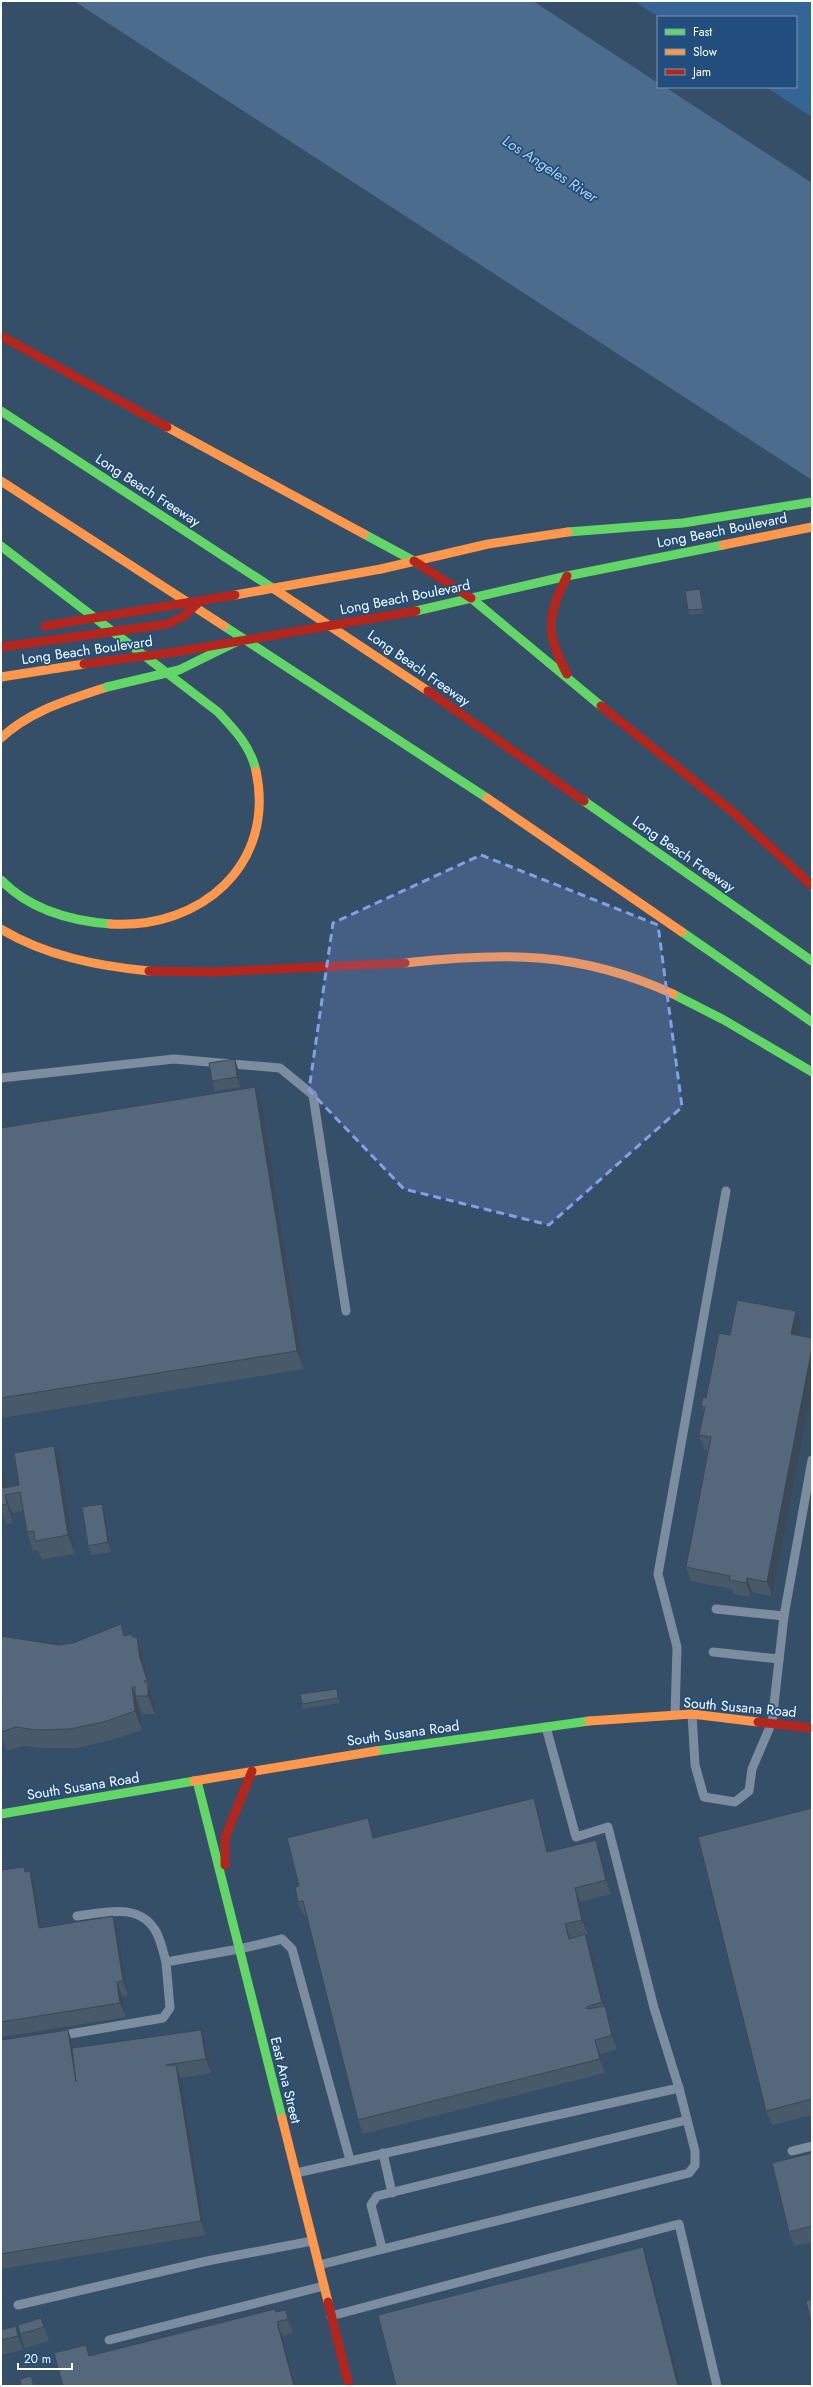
<svg xmlns="http://www.w3.org/2000/svg" width="813" height="2387" font-family="Jost,sans-serif">
  <style>
    .green { fill: #346594 }
    .water { fill: #4c6c8d }
    .lines { fill: none; stroke-linecap: round; stroke-linejoin: round }
    .lane { stroke: #7b8d9f; stroke-width: 9 }
    .fast { stroke: #63d668; stroke-width: 9 }
    .slow { stroke: #ff974d; stroke-width: 9 }
    .jam { stroke: #b3261e; stroke-width: 9 }
    .fast-bridge { stroke: #63d668; stroke-width: 9 }
    .slow-bridge { stroke: #ff974d; stroke-width: 9 }
    .jam-bridge { stroke: #b3261e; stroke-width: 9 }
    .wall { fill: #48596a }
    .shaded-wall { fill: #3b4856 }
    .building { fill: #54677b; stroke: #3b4856 }
    .marked { fill: #839eea; fill-opacity: 0.2; stroke: #839eea; stroke-width: 3; stroke-dasharray: 8 5; stroke-linejoin: round }
    .labels { text-anchor: middle; dominant-baseline: central; stroke-width: 3.5; stroke-linejoin: round; paint-order: stroke }
    .street-label { font-size: 14px; fill: #fff; stroke: #214e7d }
    .water-label { font-size: 15px; font-style: italic; fill: #b0d0ee; stroke: #214e7d }
  </style>
  <rect width="100%" height="100%" fill="#364f68"/>
  <!-- green -->
  <polygon class="green" points="634,1 812,1 812,117 766,87 796,87 796,17 659,17"/>
  <!-- water -->
  <polygon class="water" points="74,1 533,1 658,83 658,87 665,87 812,183 812,480"/>
  <g class="lines">
    <!-- lane -->
    <g class="lane">
      <polyline points="1,1078 174,1059 280,1068 313,1095 346,1311"/>
      <polyline points="716,1609 784,1616"/>
      <polyline points="713,1652 779,1659"/>
      <polyline points="692,1714 695,1765 704,1797 735,1802 749,1791 752,1769 772,1722 784,1616 812,1460"/>
      <polyline points="675,1715 677,1647 658,1574 726,1191"/>
      <path d="M 77,1916 C 103,1913 138,1902 155,1930 C 161,1939 163,1952 166,1962 L 239,1949 L 282,1939 L 292,1949 L 350,2160"/>
      <polyline points="58,2036 163,2018 170,2008 166,1962"/>
      <polyline points="792,2151 812,2146"/>
      <polyline points="383,2153 392,2193"/>
      <polyline points="296,2173 679,2088"/>
      <polyline points="382,2248 371,2205 377,2196 687,2120"/>
      <polyline points="319,2265 689,2173 695,2165 695,2151 679,2088 654,2008 608,1827 576,1837 546,1727"/>
      <polyline points="18,2305 207,2261 312,2241"/>
      <polyline points="331,2316 679,2224 717,2386"/>
      <polyline points="109,2340 324,2286"/>
    </g>
    <!-- fast -->
    <g class="fast">
      <polyline points="1,411 274,589"/>
      <polyline points="568,532 683,523 812,502"/>
      <polyline points="364,534 414,561"/>
      <path d="M 1,546 L 218,712 C 235,730 251,747 256,771"/>
      <polyline points="471,598 601,706"/>
      <polyline points="416,611 567,576 723,545"/>
      <polyline points="224,626 487,798"/>
      <polyline points="584,801 812,961"/>
      <path d="M 1,880 C 30,910 71,921 111,924"/>
      <polyline points="682,932 812,1022"/>
      <polyline points="673,994 724,1020 812,1072"/>
      <polyline points="376,1751 589,1721"/>
      <polyline points="197,1781 282,2118"/>
      <polyline points="1,1814 194,1781"/>
    </g>
    <!-- slow -->
    <g class="slow">
      <polyline points="167,427 364,534"/>
      <polyline points="1,481 224,626"/>
      <polyline points="723,545 812,527"/>
      <polyline points="381,569 488,544 568,532"/>
      <polyline points="274,589 428,691"/>
      <polyline points="1,677 84,664"/>
      <path d="M 1,738 C 31,710 69,700 107,687"/>
      <polyline points="487,798 682,932"/>
      <path d="M 111,924 C 201,929 276,865 256,771"/>
      <path d="M 1,929 C 46,956 98,966 149,971"/>
      <path d="M 405,963 C 504,952 580,951 673,994"/>
      <polyline points="589,1721 692,1714 758,1722"/>
      <polyline points="194,1781 376,1751"/>
      <polyline points="282,2118 328,2302"/>
    </g>
    <!-- jam -->
    <g class="jam">
      <polyline points="1,336 167,427"/>
      <polyline points="414,561 471,598"/>
      <path d="M 567,576 C 547,617 545,633 567,674"/>
      <polyline points="1,647 59,639"/>
      <polyline points="428,691 584,801"/>
      <polyline points="601,706 734,813 812,886"/>
      <polyline points="149,971 213,972 405,963"/>
      <polyline points="758,1722 812,1728"/>
      <polyline points="225,1865 225,1838 252,1771"/>
      <polyline points="328,2302 349,2386"/>
    </g>
    <!-- fast-bridge -->
    <polyline class="fast-bridge" points="107,687 179,670 236,642"/>
    <!-- slow-bridge -->
    <polyline class="slow-bridge" points="235,595 381,569"/>
    <!-- jam-bridge -->
    <g class="jam-bridge">
      <polyline points="45,626 235,595"/>
      <polyline points="59,639 167,624 184,616 198,603"/>
      <polyline points="84,664 175,652 416,611"/>
    </g>
  </g>
  <!-- wall -->
  <g class="wall">
    <polygon points="702,594 704,613 690,615 688,610"/>
    <polygon points="235,1059 238,1069 241,1087 215,1091 212,1081"/>
    <polygon points="255,1087 262,1105 304,1369 1,1418 1,1128"/>
    <polygon points="801,1325 799,1336 772,1596 752,1592 751,1597 734,1594 732,1589 691,1581 686,1567 708,1450 704,1449 699,1435 704,1413 701,1406 706,1398"/>
    <polygon points="1,1463 5,1473 7,1487 19,1485 61,1464 75,1554 42,1559 38,1550 33,1551 27,1532 23,1511 12,1513 13,1523 6,1524 3,1515 1,1515"/>
    <polygon points="102,1504 105,1513 111,1552 91,1555 88,1546"/>
    <polygon points="121,1624 126,1636 133,1637 143,1655 147,1677 155,1702 155,1714 142,1714 139,1706 142,1730 111,1740 77,1748 44,1748 23,1746 7,1751 1,1735 1,1636 59,1645 73,1643"/>
    <polygon points="339,1694 340,1703 303,1709 302,1704"/>
    <polygon points="534,1798 539,1812 549,1852 601,1854 611,1894 580,1902 588,1934 570,1938 591,1949 606,2011 610,2020 617,2049 600,2054 605,2073 363,2134 358,2120 306,1915 304,1916 298,1902 299,1886 373,1832 374,1838"/>
    <polygon points="812,1808 812,2115 772,2125 766,2111"/>
    <polygon points="24,1867 26,1872 30,1871 35,1885 42,1927 118,1930 128,1995 122,1996 126,2017 1,2037 1,1870"/>
    <polygon points="1,2040 73,2044 74,2048 206,2044 211,2073 180,2078 206,2235 1,2269"/>
    <polygon points="812,2153 812,2242 794,2246 789,2232"/>
    <polygon points="275,2309 276,2312 286,2310 291,2324 293,2333 282,2336 90,2356"/>
    <polygon points="41,2318 49,2341 25,2348 20,2334"/>
    <polygon points="16,2326 21,2341 23,2350 1,2355 1,2330"/>
  </g>
  <!-- shaded-wall -->
  <g class="shaded-wall">
    <polygon points="700,589 702,594 704,613 703,609"/>
    <polygon points="235,1059 238,1069 241,1087 237,1077"/>
    <polygon points="255,1087 262,1105 304,1369 297,1351"/>
    <polygon points="796,1311 801,1325 797,1348 791,1334"/>
    <polygon points="812,1348 812,1388 772,1596 767,1582"/>
    <polygon points="54,1446 61,1464 75,1554 68,1535"/>
    <polygon points="1,1463 5,1473 8,1494 3,1488 1,1473"/>
    <polygon points="5,1495 12,1513 13,1523 7,1504"/>
    <polygon points="102,1504 105,1513 111,1552 108,1542"/>
    <polygon points="747,1578 752,1592 751,1597 746,1583"/>
    <polygon points="121,1624 128,1643 124,1636"/>
    <polygon points="137,1637 143,1655 147,1677 154,1699 140,1658"/>
    <polygon points="148,1684 155,1702 155,1714 148,1696"/>
    <polygon points="132,1687 139,1706 142,1730 135,1711"/>
    <polygon points="337,1689 339,1694 340,1703 338,1698"/>
    <polygon points="534,1798 539,1812 552,1866 547,1852"/>
    <polygon points="368,1818 373,1832 378,1852 373,1838"/>
    <polygon points="596,1840 601,1854 611,1894 606,1880"/>
    <polygon points="30,1871 35,1885 44,1942 39,1928"/>
    <polygon points="575,1888 580,1902 588,1934 582,1920"/>
    <polygon points="113,1916 118,1930 128,1995 123,1981"/>
    <polygon points="565,1924 570,1938 569,1939"/>
    <polygon points="585,1934 591,1949 606,2011 610,2020 617,2049 612,2035 606,2012 602,2002"/>
    <polygon points="117,1982 122,1996 126,2017 120,2003"/>
    <polygon points="68,2030 73,2044 81,2096 76,2082"/>
    <polygon points="201,2030 206,2044 211,2073 206,2059"/>
    <polygon points="595,2040 600,2054 605,2073 600,2059"/>
    <polygon points="176,2065 181,2079 206,2235 201,2221"/>
    <polygon points="643,2247 648,2261 680,2386 678,2386"/>
    <polygon points="286,2310 291,2324 293,2333 288,2319"/>
    <polygon points="277,2322 282,2336 295,2386 294,2386"/>
    <polygon points="16,2326 21,2341 23,2350 18,2336"/>
  </g>
  <!-- building -->
  <g class="building">
    <polygon points="700,589 703,609 688,610 685,591"/>
    <polygon points="235,1059 237,1077 212,1081 209,1063"/>
    <polygon points="255,1087 297,1351 1,1398 1,1128"/>
    <polygon points="737,1300 796,1311 791,1334 812,1338 812,1348 767,1582 747,1578 746,1583 729,1580 730,1576 686,1567 711,1437 699,1435 705,1407 701,1406 703,1397 706,1398 719,1333 730,1335"/>
    <polygon points="54,1446 68,1535 35,1541 34,1531 27,1532 20,1492 5,1495 7,1504 1,1505 1,1473 3,1488 19,1485 14,1453"/>
    <polygon points="102,1504 108,1542 88,1546 82,1507"/>
    <polygon points="121,1624 124,1636 132,1634 132,1637 137,1637 140,1658 147,1680 144,1681 148,1684 148,1696 135,1696 135,1687 132,1687 135,1711 104,1722 70,1729 37,1730 16,1727 1,1732 2,1699 1,1699 1,1636 59,1645 73,1643"/>
    <polygon points="337,1689 338,1698 302,1704 300,1694"/>
    <polygon points="534,1798 547,1852 596,1840 606,1880 575,1888 582,1920 565,1924 569,1939 585,1934 602,2002 586,2007 587,2009 605,2006 612,2035 595,2040 600,2059 358,2120 303,1901 298,1902 295,1887 299,1886 287,1838 368,1818 373,1838"/>
    <polygon points="812,1808 812,2099 766,2111 698,1837"/>
    <polygon points="24,1867 25,1872 30,1871 39,1928 113,1916 123,1981 117,1982 120,2003 1,2022 1,1870"/>
    <polygon points="68,2030 76,2082 72,2048 201,2030 206,2059 166,2065 176,2065 201,2221 1,2254 1,2040"/>
    <polygon points="812,2153 812,2226 789,2232 772,2163"/>
    <polygon points="643,2247 678,2386 396,2386 378,2315"/>
    <polygon points="812,2299 812,2326 806,2301"/>
    <polygon points="275,2309 276,2312 286,2310 288,2319 277,2322 294,2386 63,2386 54,2353 86,2345 89,2356"/>
    <polygon points="41,2318 44,2327 20,2334 18,2325"/>
    <polygon points="16,2326 18,2336 1,2340 1,2330"/>
    <polygon points="31,2376 34,2386 21,2386 20,2379"/>
  </g>
  <!-- marked area -->
  <path class="marked" d="M 481,855 L 658,925 L 682,1107 L 549,1225 L 404,1189 L 309,1090 L 333,923 Z"/>
  <g class="labels">
    <!-- street labels -->
    <g class="street-label">
      <text transform="translate(148 490) rotate(33)">Long Beach Freeway</text>
      <text transform="translate(722 530) rotate(-11)">Long Beach Boulevard</text>
      <text transform="translate(405 597) rotate(-11)">Long Beach Boulevard</text>
      <text transform="translate(87 650) rotate(-8)">Long Beach Boulevard</text>
      <text transform="translate(419 668) rotate(35)">Long Beach Freeway</text>
      <text transform="translate(684 854) rotate(35)">Long Beach Freeway</text>
      <text transform="translate(740 1707) rotate(5)">South Susana Road</text>
      <text transform="translate(403 1733) rotate(-8)">South Susana Road</text>
      <text transform="translate(83 1786) rotate(-9)">South Susana Road</text>
      <text transform="translate(286 2080) rotate(76)">East Ana Street</text>
    </g>
    <!-- water labels -->
    <g class="water-label">
      <text transform="translate(550 169) rotate(33)">Los Angeles River</text>
    </g>
  </g>
  <!-- border -->
  <rect width="813" height="2387" fill="none" stroke="#ffffff" stroke-width="4"/>
  <!-- legend -->
  <rect x="657" y="16" width="140" height="72" fill="#214e7d" stroke="#7a95b1"/>
  <rect x="665" y="29" width="20" height="6" fill="#63d668" stroke="#7a95b1"/>
  <text x="693" y="36" font-size="12" fill="#ffffff">Fast</text>
  <rect x="665" y="49" width="20" height="6" fill="#ff974d" stroke="#7a95b1"/>
  <text x="693" y="56" font-size="12" fill="#ffffff">Slow</text>
  <rect x="665" y="69" width="20" height="6" fill="#b3261e" stroke="#7a95b1"/>
  <text x="693" y="76" font-size="12" fill="#ffffff">Jam</text>
  <!-- scale -->
  <path d="M18 2363v6h54v-6" fill="none" stroke="#ffffff" stroke-width="2"/>
  <text x="24" y="2363" font-size="12" fill="#ffffff" stroke="#214e7d" stroke-width="3" paint-order="stroke">20 m</text>
</svg>
